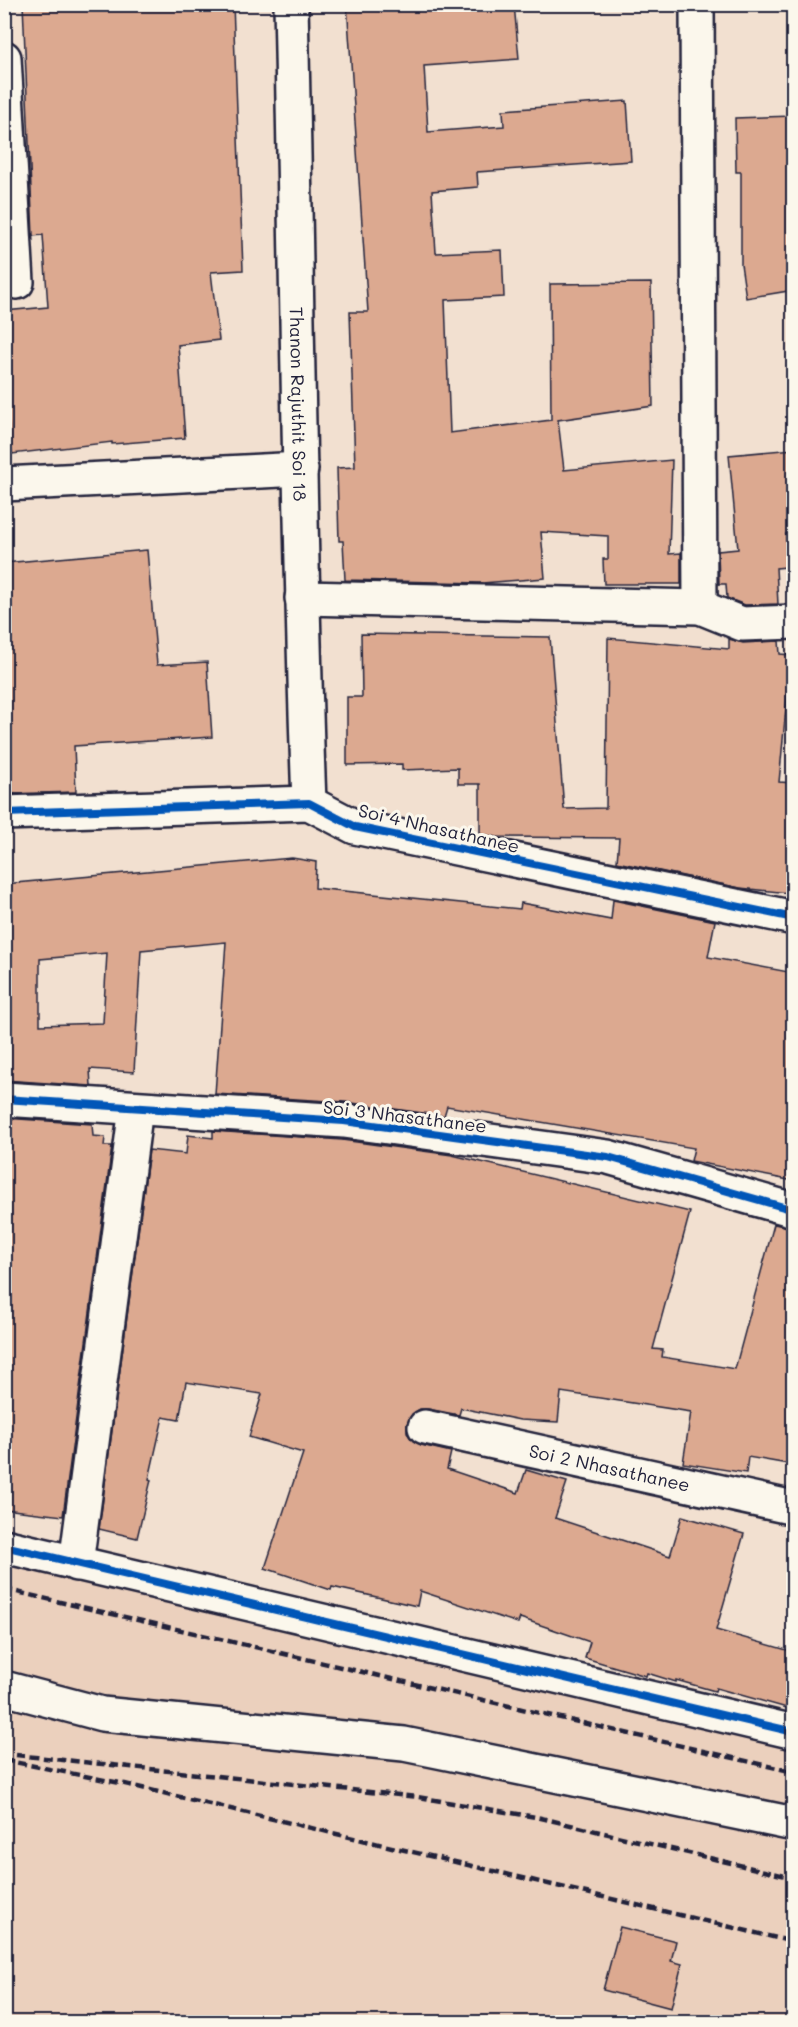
<svg xmlns="http://www.w3.org/2000/svg" width="798" height="2027" font-family="Mali,sans-serif">
  <style>
    .built { fill: #ebd0bd }
    .building { fill: #dca990; stroke: #22223b; stroke-width: 1.5; fill-rule: evenodd }
    .lines { fill: none; stroke-linecap: round; stroke-linejoin: round }
    .minor-casing { stroke: #22223b; stroke-width: 38 }
    .minor { stroke: #fbf7ec; stroke-width: 33 }
    .rail { stroke: #22223b; stroke-width: 4.5; stroke-dasharray: 9 4.5; stroke-linecap: butt }
    .cycleway-casing { stroke: #fbf7ec; stroke-width: 11 }
    .cycleway { stroke: #0057b8; stroke-width: 8 }
    .labels { text-anchor: middle; dominant-baseline: central; stroke-width: 6; stroke-linejoin: round; paint-order: stroke }
    .street-label { font-size: 18px; fill: #22223b; stroke: #fbf7ec }
  </style>
  <rect width="100%" height="100%" fill="#f2e0d0"/>
  <filter id="ink" filterUnits="userSpaceOnUse"><feTurbulence type="fractalNoise" baseFrequency=".0167" numOctaves="2"/><feDisplacementMap in="SourceGraphic" scale="12" xChannelSelector="R" yChannelSelector="G"/><feConvolveMatrix kernelMatrix="1 2 1 2 8 2 1 2 1" color-interpolation-filters="sRGB"/></filter>
  <g filter="url(#ink)">
    <!-- built -->
    <polygon class="built" points="5,1541 793,1731 793,2022 5,2022"/>
    <!-- building -->
    <g class="building">
      <polygon points="23,4 233,4 243,270 211,272 219,340 178,345 185,438 112,444 112,442 12,454 4,385 4,311 48,307 43,235 33,236"/>
      <polygon points="347,4 514,4 519,59 424,66 428,132 504,126 503,110 627,101 631,161 477,172 478,187 432,191 436,253 502,250 504,297 445,300 450,433 551,420 550,284 651,283 653,406 558,420 564,470 672,460 669,554 681,553 681,584 604,584 603,559 608,559 608,536 541,532 545,578 482,583 345,580 343,541 339,541 337,468 355,467 350,312 368,312"/>
      <polygon points="794,116 794,290 746,298 741,264 741,172 736,172 735,118"/>
      <polygon points="794,449 794,533 786,534 787,567 776,568 778,604 745,605 727,598 726,584 719,584 718,551 738,549 729,455"/>
      <polygon points="147,550 157,665 207,662 212,737 74,746 76,792 4,794 4,563"/>
      <polygon points="361,634 550,637 564,809 606,808 608,638 729,649 729,639 743,643 779,641 780,654 791,655 779,782 794,783 794,850 789,893 740,888 617,862 619,838 497,837 480,834 480,784 458,784 458,768 402,770 402,764 347,765 347,697 362,697"/>
      <path d="M 292,858 L 316,862 L 315,888 L 520,909 L 521,903 L 611,920 L 613,900 L 715,921 L 708,957 L 794,973 L 794,1181 L 691,1161 L 694,1148 L 447,1106 L 444,1116 L 345,1102 L 215,1094 L 226,942 L 141,950 L 134,1072 L 90,1069 L 91,1086 L 4,1080 L 4,884 ZM 107,953 L 103,1023 L 40,1025 L 40,959 Z"/>
      <polygon points="4,1118 92,1124 93,1136 105,1137 104,1146 112,1146 63,1516 4,1509"/>
      <polygon points="213,1131 342,1140 452,1155 690,1212 653,1349 663,1350 662,1357 735,1369 774,1224 794,1228 794,1465 748,1457 746,1473 683,1463 691,1412 561,1392 558,1422 520,1420 461,1408 459,1415 428,1409 420,1409 412,1414 407,1424 407,1433 413,1441 421,1445 451,1452 447,1469 518,1493 526,1470 567,1482 555,1518 670,1556 682,1516 744,1534 716,1630 794,1652 794,1710 716,1688 715,1691 676,1680 676,1682 647,1673 646,1676 585,1658 590,1642 520,1618 518,1623 420,1591 417,1606 332,1587 331,1590 265,1568 303,1453 249,1437 262,1394 186,1382 179,1420 163,1417 149,1479 151,1480 137,1538 99,1529 149,1150 186,1154 188,1135 213,1138"/>
      <polygon points="620,1927 676,1941 671,1961 682,1964 671,2008 603,1990"/>
    </g>
    <g class="lines">
      <!-- minor casing -->
      <g class="minor-casing">
        <g id="minor">
          <path id="s1" d="M 291,4 C 297,271 299,537 309,803"/>
          <polyline points="697,4 700,607"/>
          <polyline points="4,58 17,282"/>
          <polyline points="4,484 301,469"/>
          <polyline points="302,598 700,607 742,624 794,622"/>
          <polyline points="4,813 309,803 355,827 794,918"/>
          <polyline points="4,1099 344,1121 608,1157 794,1210"/>
          <path id="s2" d="M 425,1427 L 794,1508"/>
          <polyline points="4,1546 794,1732"/>
          <polyline points="76,1564 136,1108"/>
          <polyline points="4,1688 102,1714 404,1744 794,1824"/>
        </g>
      </g>
      <!-- minor -->
      <use href="#minor" class="minor"/>
      <!-- rail -->
      <g class="rail">
        <polyline points="4,1589 794,1772"/>
        <polyline points="16,1755 418,1797 541,1818 794,1878"/>
        <polyline points="4,1760 125,1784 794,1942"/>
      </g>
      <!-- cycleway casing -->
      <g class="cycleway-casing">
        <g id="cycleway">
          <polyline points="4,813 309,803 355,827 794,918"/>
          <polyline points="4,1099 344,1121 608,1157 794,1210"/>
          <polyline points="4,1546 794,1732"/>
        </g>
      </g>
      <!-- cycleway -->
      <use href="#cycleway" class="cycleway"/>
    </g>
  </g>
  <g class="labels">
    <!-- street labels -->
    <g class="street-label">
      <text stroke="none"><textPath href="#s1" startOffset="400">Thanon Rajuthit Soi 18</textPath></text>
      <text transform="translate(439 828) rotate(13)">Soi 4 Nhasathanee</text>
      <text transform="translate(405 1116) rotate(7)">Soi 3 Nhasathanee</text>
      <text stroke="none"><textPath href="#s2" startOffset="189">Soi 2 Nhasathanee</textPath></text>
    </g>
  </g>
  <!-- margin -->
  <rect width="798" height="2027" fill="none" stroke="#fbf7ec" stroke-width="24"/>
  <rect x="12" y="12" width="774" height="2003" fill="none" stroke="#22223b" stroke-width="2" filter="url(#ink)"/>
</svg>
